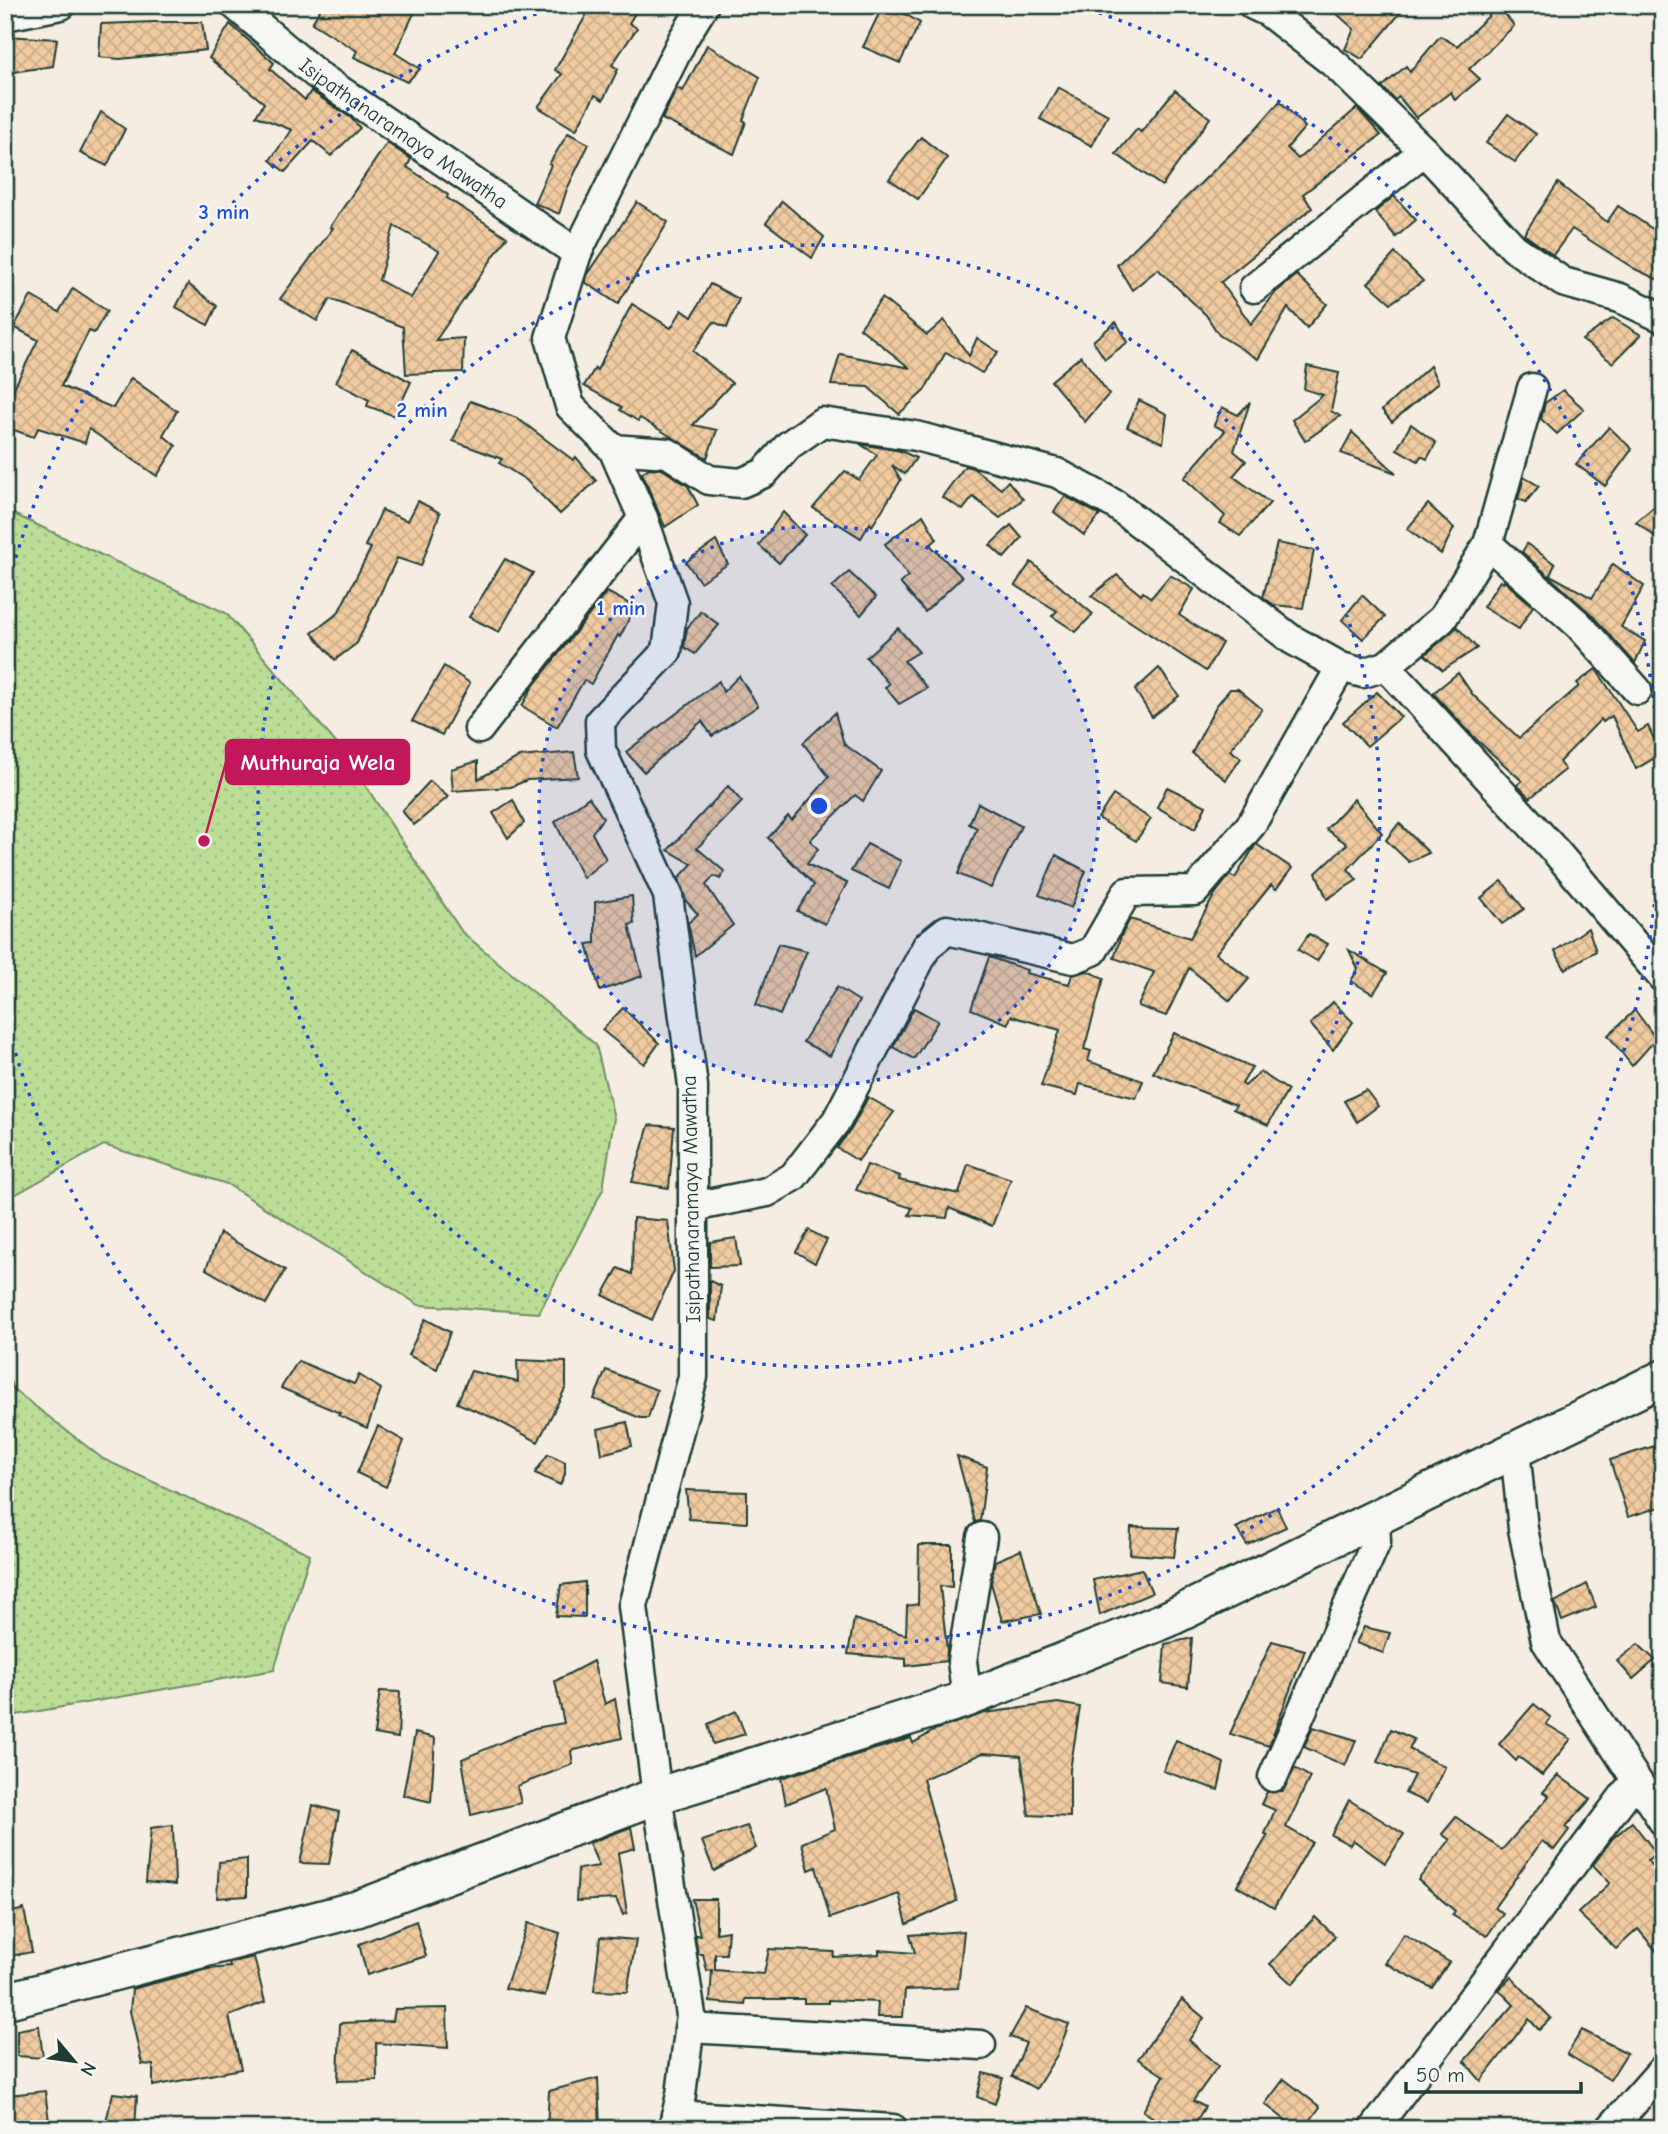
<svg xmlns="http://www.w3.org/2000/svg" width="1668" height="2134" font-family="'Comic Neue',sans-serif">
  <style>
    .grass { fill: url(#grass-dots); stroke: #6d8d65; stroke-width: 2 }
    .building { fill: url(#building-cross-hatch); stroke: #1f3d34; stroke-width: 2; fill-rule: evenodd }
    .lines { fill: none; stroke-linecap: round; stroke-linejoin: round }
    .minor-casing { stroke: #1f3d34; stroke-width: 33 }
    .tertiary-casing { stroke: #1f3d34; stroke-width: 40 }
    .minor { stroke: #f6f6f2; stroke-width: 28 }
    .tertiary { stroke: #f6f6f2; stroke-width: 35 }
    .ring { fill: none; stroke: #1d4ed8; stroke-width: 3.5; stroke-dasharray: 3.5 7 }
    .labels { text-anchor: middle; dominant-baseline: central; stroke-width: 5; stroke-linejoin: round; paint-order: stroke }
    .street-label { font-size: 21px; fill: #1f3d34; stroke: #f6f6f2 }
    .centre { fill: #1d4ed8; stroke: #f6f6f2; stroke-width: 3.5 }
    .ring-label { font-size: 21px; text-anchor: middle; font-weight: bold; fill: #1d4ed8; stroke: #f6f6f2; stroke-width: 5; stroke-linejoin: round; paint-order: stroke }
    .leader { fill: none; stroke: #c2185b; stroke-width: 2.5 }
    .callout-dot { fill: #c2185b; stroke: #f6f6f2; stroke-width: 2.5 }
    .callout { fill: #c2185b; stroke: #c2185b; stroke-width: 2.5 }
    .callout-label { font-size: 23px; text-anchor: middle; font-weight: bold; fill: #fff }
  </style>
  <defs>
    <pattern id="grass-dots" width="8" height="8" patternUnits="userSpaceOnUse" patternTransform="scale(1.75)"><rect width="8" height="8" fill="#bbdd96"/><path d="M2 2h.1M6 6h.1" fill="none" stroke="#a0bf82" stroke-width="1.8" stroke-linecap="round"/></pattern>
    <pattern id="building-cross-hatch" width="8" height="8" patternUnits="userSpaceOnUse" patternTransform="scale(1.75)"><rect width="8" height="8" fill="#f0caa0"/><path d="M0 0l8 8M0 8l8-8" fill="none" stroke="#cdae8a"/></pattern>
  </defs>
  <rect width="100%" height="100%" fill="#f5ede2"/>
  <filter id="ink" filterUnits="userSpaceOnUse"><feTurbulence type="fractalNoise" baseFrequency=".0143" numOctaves="2"/><feDisplacementMap in="SourceGraphic" scale="14" xChannelSelector="R" yChannelSelector="G"/><feConvolveMatrix kernelMatrix="1 2 1 2 8 2 1 2 1" color-interpolation-filters="sRGB"/></filter>
  <g filter="url(#ink)">
    <!-- grass -->
    <g class="grass">
      <polygon points="5,510 226,613 342,750 462,932 596,1045 614,1118 603,1189 539,1313 419,1305 227,1184 104,1145 13,1196 5,1232"/>
      <polygon points="5,1367 13,1389 103,1459 310,1554 274,1670 5,1717"/>
    </g>
    <!-- building -->
    <g class="building">
      <polygon points="323,5 418,5 395,53 420,69 407,82 354,57 357,51 312,23"/>
      <polygon points="592,5 640,5 629,23 637,28 612,65 618,69 603,100 595,95 576,130 538,107 562,74 555,70"/>
      <polygon points="883,5 890,5 920,23 900,63 863,47"/>
      <polygon points="1327,5 1407,5 1362,59 1345,49 1354,29"/>
      <polygon points="1499,6 1514,26 1469,69 1480,79 1455,100 1451,92 1416,118 1399,97 1395,100 1382,87 1406,66 1410,72 1440,36 1457,46"/>
      <polygon points="154,22 202,22 206,50 120,59 99,57 101,24"/>
      <polygon points="230,24 274,63 270,69 305,100 311,91 351,118 360,128 331,156 313,141 285,172 270,160 292,130 256,116 264,103 209,58"/>
      <polygon points="5,36 57,39 53,66 5,73"/>
      <polygon points="707,45 760,77 743,120 746,122 734,154 662,119 677,88 683,91"/>
      <polygon points="1058,87 1108,115 1092,146 1040,119"/>
      <polygon points="1175,90 1210,118 1162,186 1116,154 1137,129 1141,132"/>
      <polygon points="1280,101 1305,127 1287,148 1298,159 1357,108 1381,135 1303,194 1312,208 1221,282 1251,324 1276,292 1297,275 1327,304 1307,328 1288,308 1258,359 1219,335 1206,315 1158,269 1132,290 1117,265 1251,134"/>
      <polygon points="101,112 125,129 107,166 80,153"/>
      <polygon points="1508,114 1536,134 1515,162 1486,143"/>
      <polygon points="568,133 589,144 567,189 559,214 534,203 551,165 549,164"/>
      <polygon points="921,137 947,158 918,199 889,179"/>
      <path d="M 387,143 L 411,159 L 407,167 L 448,195 L 447,198 L 507,237 L 436,340 L 464,338 L 463,372 L 406,374 L 403,327 L 330,299 L 317,321 L 280,299 L 333,228 L 330,227 ZM 394,226 L 439,251 L 411,298 L 379,280 Z"/>
      <polygon points="1558,183 1607,222 1618,206 1663,236 1663,282 1635,269 1572,229 1553,255 1525,235 1524,234"/>
      <polygon points="1394,196 1416,220 1396,237 1375,212"/>
      <polygon points="782,201 824,237 812,258 766,223"/>
      <polygon points="637,202 668,222 618,304 585,282 588,274"/>
      <polygon points="1395,253 1423,281 1391,303 1368,283"/>
      <polygon points="188,284 217,306 208,325 176,307"/>
      <polygon points="710,284 739,299 727,328 714,322 693,351 732,383 693,425 717,430 707,458 640,418 638,421 620,410 622,407 584,386 595,368 597,370 632,304 671,328 682,310 692,317"/>
      <polygon points="73,288 107,311 94,333 89,331 61,386 113,408 131,378 177,411 163,435 176,446 157,476 89,429 85,443 38,428 34,437 5,427 5,406 38,340 14,327 31,296 59,312"/>
      <polygon points="882,298 927,335 944,320 969,356 977,338 998,352 982,373 946,352 924,391 899,414 868,387 831,385 840,354 910,368 860,328"/>
      <polygon points="1613,318 1641,335 1613,363 1582,340"/>
      <polygon points="1116,322 1128,342 1105,359 1093,341"/>
      <polygon points="352,350 411,382 395,416 367,406 369,400 336,382"/>
      <polygon points="1081,356 1109,394 1085,422 1051,381"/>
      <polygon points="1307,366 1339,373 1331,411 1340,416 1305,441 1292,420 1323,395 1304,389"/>
      <polygon points="1430,366 1438,383 1392,422 1382,410"/>
      <polygon points="1563,390 1584,409 1557,434 1541,419 1545,403"/>
      <polygon points="1139,400 1167,414 1163,443 1127,427"/>
      <polygon points="470,401 517,418 573,460 576,457 596,481 560,514 526,480 499,463 502,459 453,441"/>
      <polygon points="1250,402 1234,451 1246,461 1233,476 1270,503 1240,536 1220,523 1225,516 1184,478 1225,431 1214,425 1222,407 1238,415"/>
      <polygon points="1411,424 1436,443 1427,459 1421,456 1418,461 1397,449"/>
      <polygon points="1609,427 1632,449 1605,486 1576,464"/>
      <polygon points="1352,432 1396,473 1341,453"/>
      <polygon points="860,444 901,451 916,458 905,474 892,465 901,480 872,526 870,523 861,538 813,508 845,471 859,480 877,455"/>
      <polygon points="965,466 973,468 1001,489 1008,481 1023,499 1000,518 973,497 963,510 942,497"/>
      <polygon points="649,468 662,469 688,486 698,505 665,527 642,473"/>
      <polygon points="1524,477 1539,486 1526,502 1518,499"/>
      <polygon points="1065,496 1100,515 1084,535 1054,512"/>
      <polygon points="1663,499 1663,543 1636,522"/>
      <polygon points="418,501 440,513 421,566 397,558 357,643 335,660 312,633 338,613 371,548 365,546 382,510 408,521"/>
      <polygon points="1428,504 1454,528 1441,554 1407,529"/>
      <polygon points="783,512 805,535 779,563 759,545"/>
      <polygon points="923,515 937,539 930,545 962,577 925,612 900,583 908,576 885,544"/>
      <polygon points="1011,525 1022,538 1004,558 990,545"/>
      <polygon points="716,541 728,564 700,582 686,562"/>
      <polygon points="1277,543 1314,550 1303,608 1274,605 1263,597"/>
      <polygon points="1527,544 1555,564 1550,575 1592,598 1613,564 1644,586 1621,627 1645,641 1635,663 1590,613 1522,552"/>
      <polygon points="505,559 533,573 499,632 469,617"/>
      <polygon points="1031,562 1093,614 1076,632 1052,616 1057,611 1015,585"/>
      <polygon points="849,572 876,597 861,615 832,587"/>
      <polygon points="1117,575 1141,595 1143,592 1151,598 1170,575 1194,589 1179,615 1222,643 1206,671 1091,596"/>
      <polygon points="1500,581 1503,583 1504,581 1533,606 1519,629 1483,607"/>
      <polygon points="607,592 635,607 620,637 618,635 591,684 584,680 557,727 522,706 532,688"/>
      <polygon points="1362,595 1385,617 1363,639 1342,620"/>
      <polygon points="701,611 719,625 695,654 684,647 687,628"/>
      <polygon points="1457,627 1477,648 1443,670 1425,655"/>
      <polygon points="898,628 919,652 904,661 927,688 899,704 885,687 889,684 866,657"/>
      <polygon points="444,666 470,683 442,735 412,721"/>
      <polygon points="1159,668 1179,696 1152,717 1135,690"/>
      <polygon points="1596,669 1638,732 1648,726 1661,754 1636,769 1612,716 1603,722 1601,719 1559,762 1565,770 1530,798 1517,785 1522,781 1476,739 1433,693 1458,673 1473,695 1519,738 1579,686 1577,683"/>
      <polygon points="739,676 758,706 712,736 702,721 644,772 626,752 719,681 723,692"/>
      <polygon points="1230,689 1238,689 1262,709 1230,750 1241,758 1226,780 1192,753 1216,706"/>
      <polygon points="1377,692 1401,717 1367,746 1343,722"/>
      <polygon points="835,713 844,744 881,771 863,801 855,795 810,840 818,849 807,864 847,883 825,924 797,911 814,885 768,838 788,816 792,820 829,777 803,743"/>
      <polygon points="574,752 578,777 527,780 511,787 453,791 451,769 478,761 478,779 519,757"/>
      <polygon points="430,781 448,797 414,825 402,811"/>
      <polygon points="728,786 742,802 697,848 725,872 720,879 714,876 706,885 733,925 695,956 688,923 698,914 686,901 679,878 692,864 668,850"/>
      <polygon points="1167,787 1206,806 1195,829 1157,807"/>
      <polygon points="1113,795 1151,819 1136,841 1098,818"/>
      <polygon points="589,797 603,818 592,833 606,859 583,878 555,822"/>
      <polygon points="1354,799 1382,833 1348,869 1357,880 1327,899 1316,873 1347,844 1326,829"/>
      <polygon points="513,800 524,823 508,838 493,813"/>
      <polygon points="978,803 1021,826 991,888 958,874 977,828 969,824"/>
      <polygon points="1399,823 1429,853 1409,862 1386,840"/>
      <polygon points="867,844 901,861 889,889 851,871"/>
      <polygon points="1256,844 1292,868 1276,889 1271,885 1216,953 1249,979 1230,1001 1189,968 1166,1016 1138,1006 1154,972 1114,958 1121,936 1130,919 1190,938 1215,894 1230,875 1235,878"/>
      <polygon points="1056,855 1086,871 1071,908 1039,895"/>
      <polygon points="1502,881 1524,909 1502,924 1481,898"/>
      <polygon points="632,896 634,924 629,925 642,976 600,991 587,944 595,943 595,902"/>
      <polygon points="1588,928 1596,951 1565,969 1555,951"/>
      <polygon points="1309,934 1328,944 1317,961 1298,950"/>
      <polygon points="778,944 807,951 780,1015 756,1005"/>
      <polygon points="1349,950 1387,973 1373,994 1351,981 1358,969"/>
      <polygon points="989,957 1027,970 1026,973 1069,984 1072,975 1087,971 1104,978 1084,1049 1091,1051 1088,1061 1143,1081 1136,1098 1080,1084 1077,1095 1041,1086 1060,1030 1011,1016 1008,1024 971,1009"/>
      <polygon points="837,987 859,1001 830,1056 803,1042"/>
      <polygon points="1333,1002 1353,1022 1333,1050 1310,1024"/>
      <polygon points="623,1008 659,1043 644,1064 602,1030"/>
      <polygon points="914,1008 938,1021 914,1059 893,1047"/>
      <polygon points="1635,1010 1656,1039 1632,1066 1608,1035"/>
      <polygon points="1174,1033 1252,1067 1242,1084 1245,1086 1260,1072 1288,1090 1268,1125 1233,1109 1236,1105 1153,1073"/>
      <polygon points="1366,1090 1378,1106 1357,1122 1344,1101"/>
      <polygon points="868,1097 894,1112 858,1161 837,1148 852,1128"/>
      <polygon points="649,1125 674,1127 669,1188 632,1182"/>
      <polygon points="968,1164 1011,1179 992,1226 949,1208 947,1218 909,1215 912,1208 856,1190 867,1165 900,1176 899,1180 959,1194"/>
      <polygon points="633,1218 668,1221 674,1271 652,1320 603,1295 618,1268 632,1274"/>
      <polygon points="809,1230 827,1240 815,1263 796,1252"/>
      <polygon points="220,1233 285,1270 266,1304 206,1269"/>
      <polygon points="736,1238 740,1266 710,1267 710,1242"/>
      <polygon points="710,1281 721,1286 717,1321 710,1319"/>
      <polygon points="425,1319 450,1332 437,1369 408,1355"/>
      <polygon points="517,1360 566,1362 566,1387 538,1442 491,1417 457,1403 471,1371 518,1382"/>
      <polygon points="298,1361 354,1384 359,1375 381,1389 367,1428 338,1415 340,1413 281,1388"/>
      <polygon points="606,1370 657,1390 648,1418 640,1418 594,1399"/>
      <polygon points="627,1422 632,1446 602,1454 598,1429"/>
      <polygon points="378,1426 404,1441 386,1487 357,1473"/>
      <polygon points="1658,1445 1663,1460 1663,1506 1628,1517 1610,1460"/>
      <polygon points="548,1454 565,1462 565,1474 560,1485 535,1473"/>
      <polygon points="957,1456 987,1467 980,1521 975,1522"/>
      <polygon points="686,1490 747,1492 747,1523 689,1519"/>
      <polygon points="1277,1507 1286,1527 1247,1545 1236,1528"/>
      <polygon points="1131,1527 1178,1528 1174,1557 1130,1554"/>
      <polygon points="919,1545 952,1545 952,1587 940,1586 947,1650 946,1661 906,1666 906,1659 848,1654 854,1619 906,1635 907,1606 918,1604"/>
      <polygon points="1021,1550 1041,1614 1002,1621 991,1583 995,1561"/>
      <polygon points="1142,1569 1152,1593 1100,1615 1093,1580"/>
      <polygon points="585,1582 585,1617 556,1616 561,1585"/>
      <polygon points="1587,1584 1596,1607 1562,1621 1555,1602"/>
      <polygon points="1364,1627 1390,1633 1383,1653 1356,1643"/>
      <polygon points="1192,1638 1188,1687 1162,1683 1165,1644"/>
      <polygon points="1272,1641 1305,1650 1269,1746 1230,1734"/>
      <polygon points="1638,1644 1655,1660 1633,1679 1617,1661"/>
      <polygon points="593,1661 605,1704 615,1699 622,1738 571,1751 573,1764 517,1786 521,1803 471,1815 462,1759 535,1728 564,1723 555,1681"/>
      <polygon points="380,1691 400,1692 398,1738 374,1734"/>
      <polygon points="1058,1703 1080,1707 1070,1770 1070,1817 1029,1815 1021,1756 983,1753 923,1779 957,1901 907,1924 899,1894 830,1918 816,1867 809,1870 802,1843 835,1829 826,1788 786,1804 781,1778 911,1738 913,1743 937,1729 985,1713"/>
      <polygon points="1534,1704 1551,1718 1546,1724 1571,1739 1542,1775 1519,1757 1516,1761 1499,1744"/>
      <polygon points="736,1711 745,1734 713,1744 708,1724"/>
      <polygon points="1313,1727 1356,1740 1345,1766 1304,1747"/>
      <polygon points="1391,1729 1414,1739 1409,1749 1445,1767 1427,1803 1405,1793 1414,1775 1377,1762"/>
      <polygon points="415,1733 435,1738 431,1802 403,1795"/>
      <polygon points="1176,1740 1224,1763 1218,1790 1163,1771"/>
      <polygon points="1295,1768 1310,1777 1286,1827 1312,1842 1274,1908 1237,1886 1268,1835 1265,1834 1275,1810 1261,1804 1267,1792 1283,1791"/>
      <polygon points="1558,1775 1591,1799 1565,1827 1569,1830 1554,1850 1542,1841 1494,1908 1503,1913 1487,1936 1452,1915 1455,1911 1418,1880 1450,1840 1442,1834 1456,1817 1502,1850 1549,1796 1543,1792"/>
      <polygon points="1349,1800 1404,1834 1385,1863 1353,1840 1350,1845 1331,1835"/>
      <polygon points="313,1805 339,1812 329,1864 300,1863"/>
      <polygon points="1632,1822 1657,1854 1647,1860 1663,1880 1663,1959 1638,1929 1616,1949 1578,1913 1610,1883 1593,1865 1613,1838"/>
      <polygon points="173,1825 175,1885 146,1882 151,1828"/>
      <polygon points="747,1826 756,1848 714,1871 702,1841"/>
      <polygon points="631,1827 635,1848 618,1853 627,1913 623,1915 616,1899 576,1901 578,1869 599,1866 589,1843"/>
      <polygon points="247,1859 247,1896 217,1898 219,1862"/>
      <polygon points="692,1899 716,1899 716,1933 728,1931 726,1954 715,1954 715,1970 764,1974 769,1949 834,1952 833,1957 879,1954 879,1950 915,1953 910,1935 964,1931 958,1988 905,1990 903,2017 877,2017 878,2002 828,2000 828,2003 804,2003 804,1999 746,1999 745,2005 710,2002 712,1970 707,1971 703,1954 698,1954 695,1935 700,1935"/>
      <polygon points="24,1909 32,1952 5,1957 5,1914"/>
      <polygon points="1315,1917 1335,1936 1292,1984 1270,1964"/>
      <polygon points="416,1921 426,1956 367,1975 359,1944"/>
      <polygon points="528,1923 560,1933 545,1996 505,1988"/>
      <polygon points="1404,1934 1449,1962 1432,1988 1385,1963"/>
      <polygon points="600,1937 636,1940 627,1992 594,1991"/>
      <polygon points="254,1957 265,2002 229,2016 241,2069 153,2086 153,2065 142,2064 130,2011 132,1989 208,1969 230,1967 229,1963"/>
      <polygon points="1511,1977 1551,2018 1539,2030 1529,2019 1481,2081 1464,2061 1514,2005 1499,1990"/>
      <polygon points="1182,1999 1204,2018 1189,2040 1218,2066 1193,2101 1205,2107 1191,2129 1171,2129 1143,2111 1164,2076 1138,2059"/>
      <polygon points="447,2008 448,2048 376,2043 377,2080 338,2081 340,2023 393,2021 395,2009"/>
      <polygon points="1026,2008 1069,2024 1057,2055 1036,2089 1012,2076 1026,2043 1010,2037"/>
      <polygon points="39,2026 43,2058 17,2056 17,2030"/>
      <polygon points="1582,2030 1627,2053 1610,2080 1567,2054"/>
      <polygon points="983,2073 1003,2078 995,2104 977,2097"/>
      <polygon points="598,2078 600,2129 547,2129 549,2091"/>
      <polygon points="1284,2079 1320,2107 1304,2129 1297,2129 1265,2104"/>
      <polygon points="45,2091 50,2129 12,2128 9,2095"/>
      <polygon points="113,2093 137,2096 135,2129 104,2129"/>
    </g>
    <g class="lines">
      <!-- minor casing -->
      <g class="minor-casing">
        <g id="minor">
          <path id="s1" d="M 235,5 L 316,74 L 577,253"/>
          <polyline points="1253,5 1268,12 1336,65 1424,151 1514,248 1563,282 1620,298 1663,318"/>
          <polyline points="5,16 61,5"/>
          <polyline points="1254,288 1424,151"/>
          <polyline points="613,449 668,453 709,480 741,483 764,473 789,445 822,422 916,436 1057,473 1116,505 1291,639 1341,667 1363,673 1386,666 1442,619 1488,544 1532,388"/>
          <polyline points="1488,544 1579,625 1637,690"/>
          <polyline points="1386,666 1557,853 1663,978"/>
          <polyline points="479,729 643,518"/>
          <polyline points="693,1207 767,1192 793,1177 837,1120 927,946 947,930 1073,959 1093,951 1127,892 1195,891 1251,825 1341,667"/>
          <polyline points="1515,1449 1523,1529 1546,1641 1663,1821"/>
          <polyline points="967,1699 962,1661 982,1537"/>
          <polyline points="1273,1777 1376,1542 1375,1518"/>
          <polyline points="689,2028 981,2045"/>
          <polyline points="676,2115 893,2129"/>
          <polyline points="673,2129 681,2095 691,2015 657,1796 633,1606 693,1377 693,1086 668,895 601,750 600,721 667,651 673,603 643,518 613,449 570,406 550,338 577,253 683,39 704,5"/>
          <polyline points="1374,2129 1635,1781"/>
          <polyline points="1610,2129 1663,2069"/>
        </g>
      </g>
      <!-- tertiary casing -->
      <g class="tertiary-casing">
        <polyline id="tertiary" points="5,2001 357,1909 657,1796 967,1699 1166,1620 1663,1378"/>
      </g>
      <!-- minor -->
      <use href="#minor" class="minor"/>
      <!-- tertiary -->
      <use href="#tertiary" class="tertiary"/>
    </g>
  </g>
  <!-- distance rings -->
  <circle cx="819" cy="806" r="280" fill="#1d4ed8" fill-opacity=".12"/>
  <g class="ring">
    <circle cx="819" cy="806" r="280"/>
    <circle cx="819" cy="806" r="561"/>
    <path d="M7 588A841 841 0 0 1 559 6M1079 6A841 841 0 1 1 7 1024"/>
  </g>
  <g class="labels">
    <!-- street labels -->
    <g class="street-label">
      <text stroke="none"><textPath href="#s1" startOffset="212">Isipathanaramaya Mawatha</textPath></text>
      <text transform="translate(691 1199) rotate(-91)">Isipathanaramaya Mawatha</text>
    </g>
  </g>
  <circle cx="819" cy="806" r="10" class="centre"/>
  <g class="ring-label">
    <text x="224" y="219">3 min</text>
    <text x="422" y="417">2 min</text>
    <text x="621" y="615">1 min</text>
  </g>
  <!-- callouts -->
  <path class="leader" d="M204 841L226 762"/>
  <circle class="callout-dot" cx="204" cy="841" r="7"/>
  <rect class="callout" x="226" y="740" width="183" height="44" rx="7"/>
  <g class="callout-label">
    <text x="318" y="770">Muthuraja Wela</text>
  </g>
  <!-- margin -->
  <rect width="1668" height="2134" fill="none" stroke="#f6f6f2" stroke-width="28"/>
  <rect x="14" y="14" width="1640" height="2106" fill="none" stroke="#1f3d34" stroke-width="2.5" filter="url(#ink)"/>
  <!-- north arrow -->
  <g transform="translate(74 2061) rotate(119)" stroke="#f6f6f2" stroke-width="5" paint-order="stroke">
  <path d="M0-5L12 26L0 18L-12 26Z" fill="#1f3d34"/>
  <text y="-10" font-size="19" font-weight="bold" text-anchor="middle" fill="#1f3d34">N</text>
  </g>
  <!-- scale -->
  <path d="M1406 2082v10h175v-10" fill="none" stroke="#1f3d34" stroke-width="3.5"/>
  <text x="1416" y="2082" font-size="21" fill="#1f3d34" stroke="#f6f6f2" stroke-width="5" paint-order="stroke">50 m</text>
</svg>
